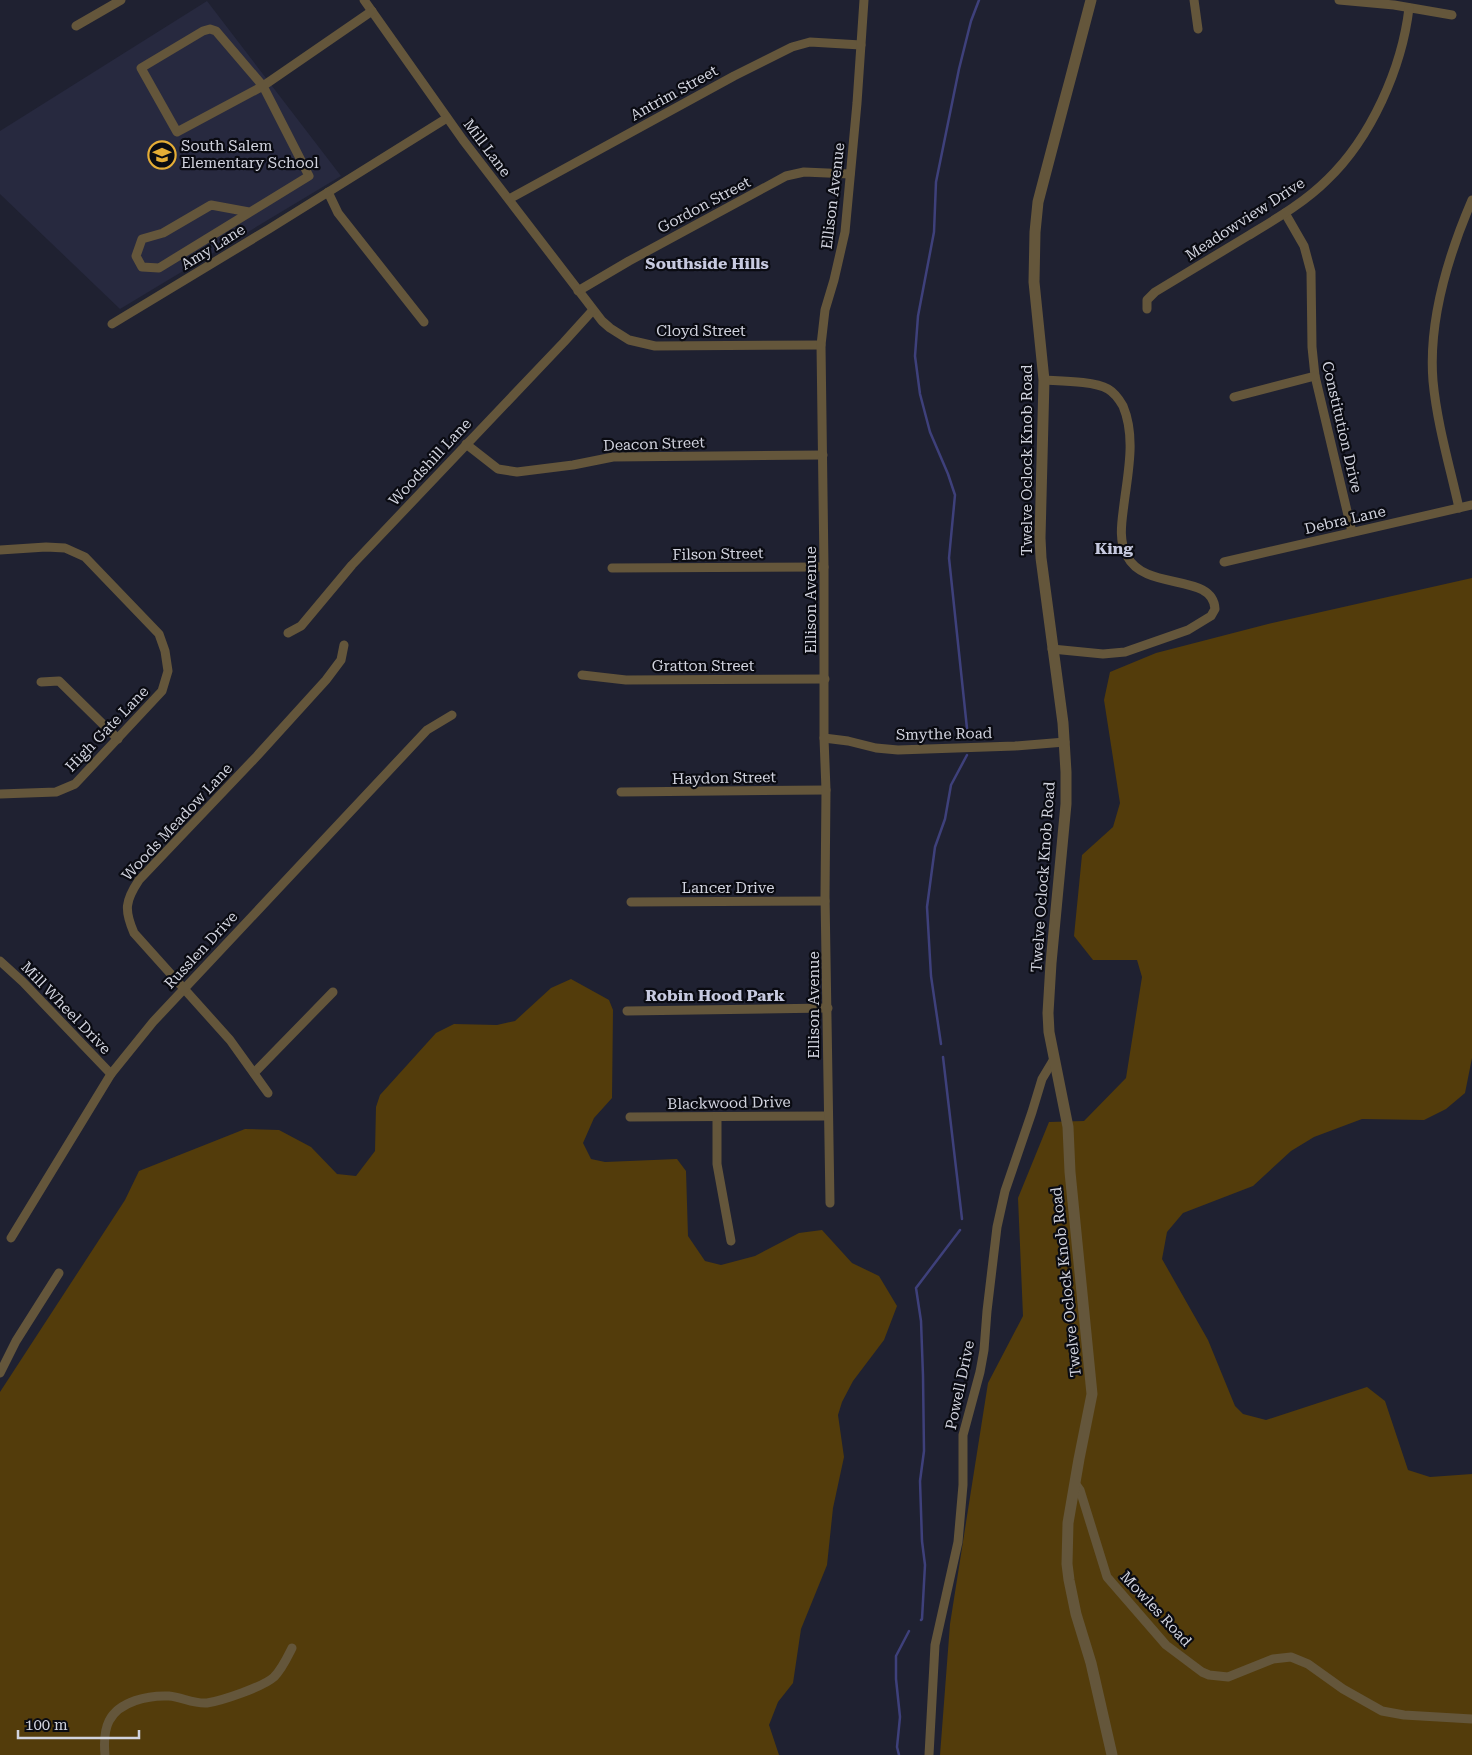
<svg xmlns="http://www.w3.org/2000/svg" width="1472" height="1755" font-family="'Roboto Serif',serif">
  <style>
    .built { fill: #27293f }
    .green { fill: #533c0b }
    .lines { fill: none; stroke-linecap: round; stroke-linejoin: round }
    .stream { stroke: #3e407b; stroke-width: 2.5 }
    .minor { stroke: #64563b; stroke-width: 9 }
    .tertiary { stroke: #64563b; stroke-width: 11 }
    .labels { text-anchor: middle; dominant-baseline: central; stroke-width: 4.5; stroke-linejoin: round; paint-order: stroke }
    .street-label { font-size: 15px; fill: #d1d3de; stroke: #0a0b12 }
    .poi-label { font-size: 15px; fill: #d1d3de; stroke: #0a0b12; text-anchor: start }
    .neighbourhood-label { font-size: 16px; font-weight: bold; fill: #c7cae0; stroke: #0a0b12 }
  </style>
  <rect width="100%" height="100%" fill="#1f2131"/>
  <!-- built -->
  <polygon class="built" points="207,1 341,176 120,309 0,194 0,131"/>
  <!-- green -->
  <g class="green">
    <polygon points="1472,578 1472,1058 1465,1093 1446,1109 1424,1120 1362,1119 1314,1137 1291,1151 1253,1186 1183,1213 1167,1232 1162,1259 1208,1340 1235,1406 1243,1414 1266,1420 1367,1387 1385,1401 1408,1470 1430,1477 1472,1474 1472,1755 940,1755 950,1624 988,1383 1023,1316 1018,1198 1049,1122 1084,1121 1126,1078 1142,977 1137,960 1093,960 1074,936 1082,855 1113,827 1120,803 1104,700 1110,672 1156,653 1268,624"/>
    <polygon points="571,979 609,1000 613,1010 612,1098 594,1118 583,1143 591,1159 605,1162 677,1159 686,1171 688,1236 705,1261 721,1265 755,1256 799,1233 822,1230 852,1263 879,1276 897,1306 884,1340 853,1381 842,1402 838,1415 844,1457 833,1508 827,1565 801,1629 793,1683 778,1702 769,1725 779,1755 0,1755 0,1392 125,1200 139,1171 245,1129 279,1130 311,1147 337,1174 356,1176 375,1151 376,1107 380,1095 436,1033 454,1024 497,1025 515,1021 551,988"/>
  </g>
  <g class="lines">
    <!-- stream -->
    <g class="stream">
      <polyline points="968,738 949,558 955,495 948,474 930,432 920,394 915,356 918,316 934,232 936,182 959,69 971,21 979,0"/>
      <polyline points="941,1044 931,976 927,907 935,847 945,819 951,785 967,755"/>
      <polyline points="943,1057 962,1219"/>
      <polyline points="921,1620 922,1619 925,1565 922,1541 920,1481 924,1451 923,1376 921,1321 916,1288 960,1230"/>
      <polyline points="899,1755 897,1747 900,1717 896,1679 896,1656 909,1631"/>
    </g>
    <!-- minor -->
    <g class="minor">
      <polyline points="364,0 463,140 602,321 610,328 629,340 655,346 821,345"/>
      <polyline points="1194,0 1198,29"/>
      <polyline points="1339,0 1394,5 1452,15"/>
      <polyline points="76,26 121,0"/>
      <polyline points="328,192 338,213 424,322"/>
      <polyline points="509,199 734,76 792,47 810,42 861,45"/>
      <polyline points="249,212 211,205 163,233 142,239 136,256 142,267 159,268 309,176 263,86 216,31 210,29 203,31 141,68 177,132 263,86 372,11"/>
      <polyline points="1285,213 1304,246 1311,272 1312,347 1315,376 1352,532"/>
      <polyline points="578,291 629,261 786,176 804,172 850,174"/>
      <path d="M 1147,309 L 1147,300 L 1155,292 C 1186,273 1216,255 1246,237 C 1274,220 1304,203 1327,180 C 1371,138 1402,68 1409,8"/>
      <polyline points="112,324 269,229 447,118"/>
      <path d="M 1044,380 C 1061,381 1094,381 1108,389 C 1115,393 1119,399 1123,406 C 1136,437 1128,472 1124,504 C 1122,521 1118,540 1127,556 C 1145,592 1213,572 1215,609 L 1211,616 L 1188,630 L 1125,652 L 1103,654 L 1052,649"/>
      <polyline points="1234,397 1315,376"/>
      <polyline points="466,444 498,469 517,472 573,465 613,457 823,455"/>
      <path d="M 1459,508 C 1450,467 1437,424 1433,381 C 1428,320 1448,256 1472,200"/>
      <polyline points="0,550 46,547 65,548 85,557 159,634 165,651 168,671 162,691 75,784 56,792 0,794"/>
      <polyline points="1224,562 1472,505"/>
      <polyline points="612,568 824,567"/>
      <polyline points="288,633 301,626 352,565 564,342 593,310"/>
      <polyline points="582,675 626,680 825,679"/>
      <polyline points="41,682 59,681 118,739"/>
      <polyline points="824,738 848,741 876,748 898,750 1015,746 1065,742"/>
      <polyline points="621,792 826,790"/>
      <polyline points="631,902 825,901"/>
      <polyline points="0,961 23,982 111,1074"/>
      <polyline points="627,1011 828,1008"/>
      <polyline points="254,1073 333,992"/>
      <path d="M 268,1093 L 230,1040 L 134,933 C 124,910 125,901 139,880 L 257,756 L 326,680 L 341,660 L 344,645"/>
      <polyline points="630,1117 828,1116"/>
      <polyline points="717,1117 717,1164 731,1241"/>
      <polyline points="830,1203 825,896 826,790 824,738 824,567 821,345 825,310 834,280 845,232 857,103 864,0"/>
      <polyline points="11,1238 111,1074 153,1022 427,730 452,715"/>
      <polyline points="0,1373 16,1341 59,1273"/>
      <polyline points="1075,1483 1080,1490 1107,1577 1166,1645 1202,1672 1209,1675 1228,1677 1273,1659 1291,1657 1308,1664 1343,1689 1382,1711 1404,1715 1472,1719"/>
      <path d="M 105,1755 C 104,1744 104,1731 109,1721 C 119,1701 149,1695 169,1696 C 182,1697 193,1704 207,1703 C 221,1701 263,1687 274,1677 C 282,1669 287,1658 292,1648"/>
      <polyline points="929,1755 935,1645 958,1542 963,1485 963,1435 980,1372 984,1350 987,1311 997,1227 1005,1191 1032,1112 1042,1079 1054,1059"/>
    </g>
    <!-- tertiary -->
    <polyline class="tertiary" points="1091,0 1038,202 1035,232 1034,282 1044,380 1040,538 1041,558 1063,723 1066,772 1066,804 1051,963 1048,1013 1049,1032 1068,1127 1070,1172 1092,1394 1079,1459 1068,1523 1067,1564 1069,1580 1076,1614 1091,1663 1112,1755"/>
  </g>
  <!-- icons -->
  <defs>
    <g id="school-ring" transform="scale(1.4375)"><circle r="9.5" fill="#0a0b12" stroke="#e5ad36" stroke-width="1.5"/><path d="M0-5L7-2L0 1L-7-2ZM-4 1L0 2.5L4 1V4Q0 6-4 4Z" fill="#e5ad36"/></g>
  </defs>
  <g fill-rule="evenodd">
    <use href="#school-ring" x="162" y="155"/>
  </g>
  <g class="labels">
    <!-- street labels -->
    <g class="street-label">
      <text transform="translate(674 93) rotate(-29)">Antrim Street</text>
      <text transform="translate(487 148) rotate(53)">Mill Lane</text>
      <text transform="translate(833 196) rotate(-83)">Ellison Avenue</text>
      <text transform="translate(704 205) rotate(-28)">Gordon Street</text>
      <text transform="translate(1245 219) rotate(-33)">Meadowview Drive</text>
      <text transform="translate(213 247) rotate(-32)">Amy Lane</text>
      <text x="701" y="331">Cloyd Street</text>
      <text transform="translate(1342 427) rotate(77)">Constitution Drive</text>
      <text transform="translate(654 444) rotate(-2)">Deacon Street</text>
      <text transform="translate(1027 460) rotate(-90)">Twelve Oclock Knob Road</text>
      <text transform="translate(430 462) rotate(-47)">Woodshill Lane</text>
      <text transform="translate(1345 520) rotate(-13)">Debra Lane</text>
      <text transform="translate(718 554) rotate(-1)">Filson Street</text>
      <text transform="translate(811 600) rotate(-90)">Ellison Avenue</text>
      <text x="703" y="666">Gratton Street</text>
      <text transform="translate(107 729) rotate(-46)">High Gate Lane</text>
      <text transform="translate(944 734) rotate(-1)">Smythe Road</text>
      <text transform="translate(724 778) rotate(-1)">Haydon Street</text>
      <text transform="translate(177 822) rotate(-47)">Woods Meadow Lane</text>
      <text transform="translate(1043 877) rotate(-86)">Twelve Oclock Knob Road</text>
      <text x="728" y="888">Lancer Drive</text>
      <text transform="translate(201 950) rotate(-47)">Russlen Drive</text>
      <text transform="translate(814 1005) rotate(-90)">Ellison Avenue</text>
      <text transform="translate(66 1008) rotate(46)">Mill Wheel Drive</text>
      <text transform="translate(729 1103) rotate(-1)">Blackwood Drive</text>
      <text transform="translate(1066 1282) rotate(-96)">Twelve Oclock Knob Road</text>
      <text transform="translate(960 1385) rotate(-78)">Powell Drive</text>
      <text transform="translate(1156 1609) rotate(47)">Mowles Road</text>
    </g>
    <!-- poi labels -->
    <g class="poi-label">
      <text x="181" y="146">South Salem<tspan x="181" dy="17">Elementary School</tspan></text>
    </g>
    <!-- neighbourhood labels -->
    <g class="neighbourhood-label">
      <text x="707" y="263">Southside Hills</text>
      <text x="1114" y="548">King</text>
      <text x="715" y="995">Robin Hood Park</text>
    </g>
  </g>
  <!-- scale -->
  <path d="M18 1730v8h121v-8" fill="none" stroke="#d1d3de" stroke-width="2.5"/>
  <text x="25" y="1730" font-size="15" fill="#d1d3de" stroke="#0a0b12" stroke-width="4" paint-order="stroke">100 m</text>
</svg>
